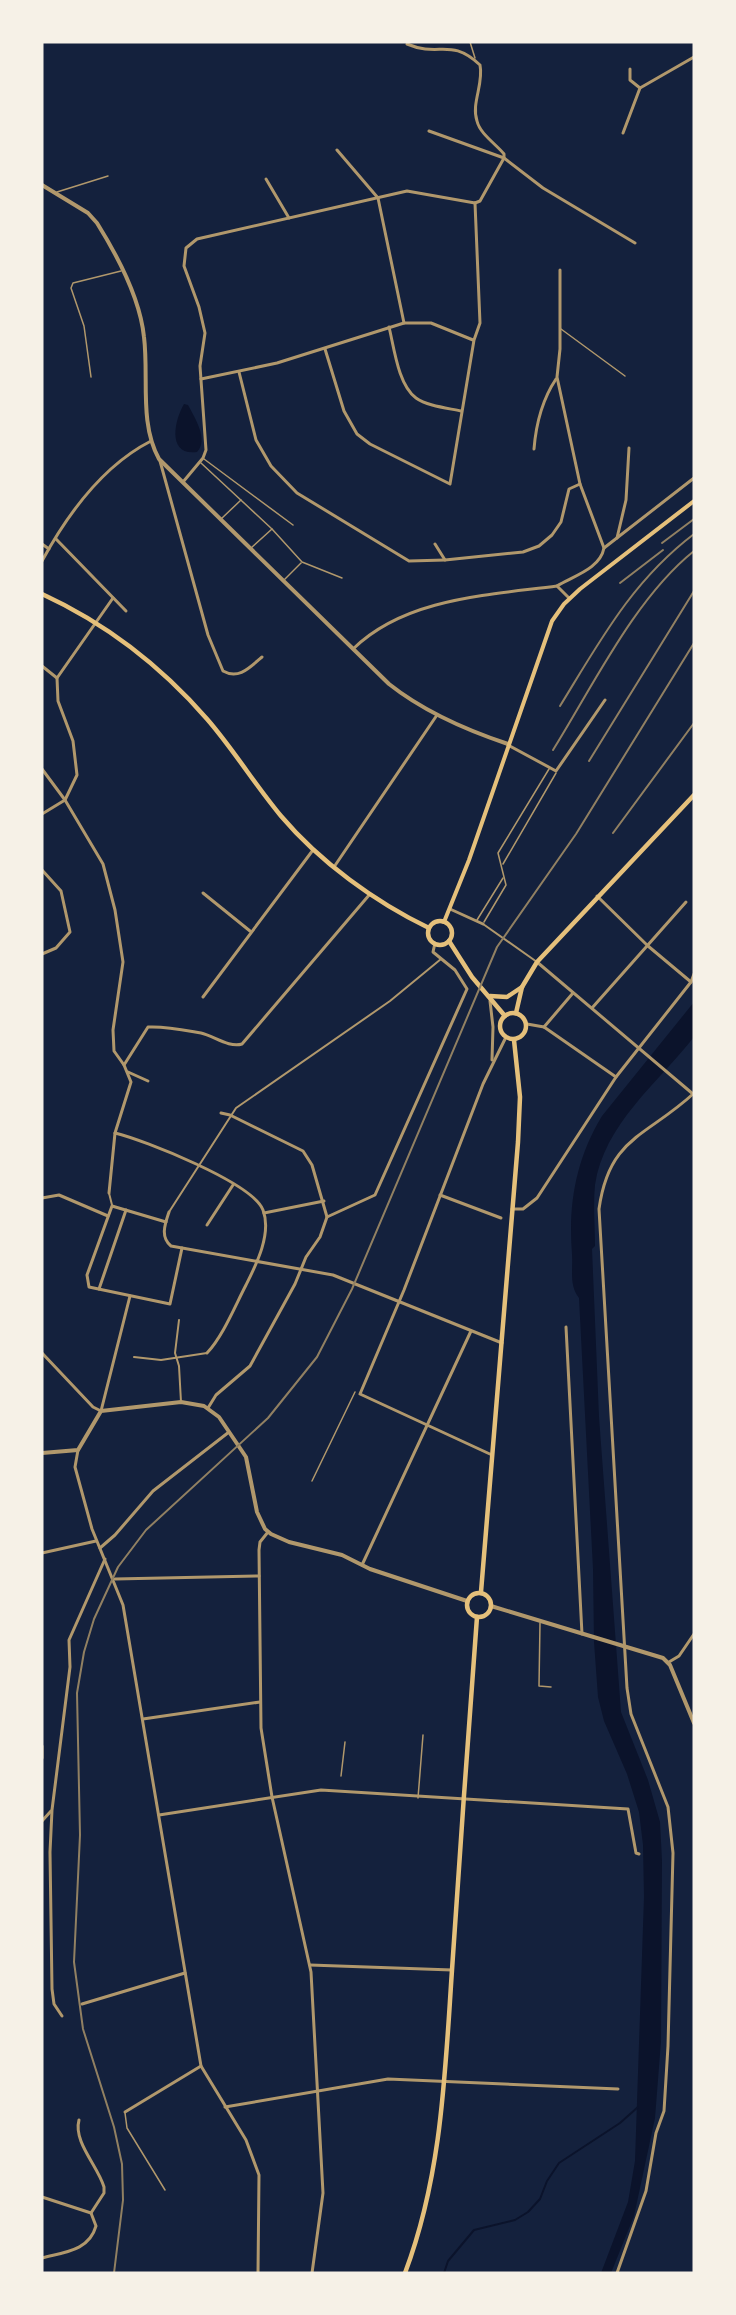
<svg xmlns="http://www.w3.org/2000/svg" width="736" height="2315" font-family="'IBM Plex Sans',sans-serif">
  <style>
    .water { fill: #0b132b }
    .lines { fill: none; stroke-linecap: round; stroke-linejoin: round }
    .stream { stroke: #0b132b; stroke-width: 2 }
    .service { stroke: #b1986c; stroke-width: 1.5 }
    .pedestrian { stroke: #b1986c; stroke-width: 2 }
    .minor { stroke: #b1986c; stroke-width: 3 }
    .tertiary { stroke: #b1986c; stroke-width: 4 }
    .secondary { stroke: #e5c07b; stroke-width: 4 }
    .primary { stroke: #e5c07b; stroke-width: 4.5 }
    .rail { stroke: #918062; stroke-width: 2 }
  </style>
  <rect width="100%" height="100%" fill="#14213d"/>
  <!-- water -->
  <g class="water">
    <path d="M 184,404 L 188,405 C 195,418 209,440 197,452 C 167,456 174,421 184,404 Z"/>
    <path d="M 694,1002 L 694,1037 C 658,1083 604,1124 595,1185 C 593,1205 595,1226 595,1246 L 592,1249 L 599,1417 L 621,1712 L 648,1780 L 660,1822 L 662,1861 L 661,2041 L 655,2118 L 634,2216 L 611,2273 L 601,2273 L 628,2202 L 635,2161 L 644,1897 L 643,1845 L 639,1812 L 627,1774 L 604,1721 L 598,1697 L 594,1642 L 593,1569 L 579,1298 C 569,1285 573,1271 572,1254 C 568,1204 576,1159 602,1116 Z"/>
  </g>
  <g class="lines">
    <!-- stream -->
    <polyline class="stream" points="444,2273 448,2261 474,2230 515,2220 528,2212 540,2199 547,2181 559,2163 620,2123 638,2107"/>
    <!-- service -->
    <g class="service">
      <polyline points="470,42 475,58"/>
      <polyline points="57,192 108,176"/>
      <polyline points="561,329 625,376"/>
      <polyline points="91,377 84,326 71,288 73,283 121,271"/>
      <polyline points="204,459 293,525"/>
      <polyline points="201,463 272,529 302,562 342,578"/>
      <polyline points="221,519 241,500"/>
      <polyline points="251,548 272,529"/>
      <polyline points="283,581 301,563"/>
      <polyline points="503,864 556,773"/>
      <polyline points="477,920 503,878"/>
      <polyline points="484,922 506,885 498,853 549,769"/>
      <polyline points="312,1481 355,1392"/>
      <polyline points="540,1623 539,1686 551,1687"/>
      <polyline points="341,1776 345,1742"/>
      <polyline points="418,1798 423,1735"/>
      <polyline points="125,2113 127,2128 165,2190"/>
    </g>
    <!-- pedestrian -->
    <g class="pedestrian">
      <polyline points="483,924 537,962"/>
      <polyline points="109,1193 112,1205"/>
      <polyline points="169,1212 236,1108 390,1001 441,959"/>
      <polyline points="179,1320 175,1353 179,1366 181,1402"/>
      <polyline points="134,1357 161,1360 207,1353"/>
    </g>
    <!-- minor -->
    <g class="minor">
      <path d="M 407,44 C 440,58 450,37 480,65 C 484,84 471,103 477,121 C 480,134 496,144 504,154 L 504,158 L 480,201 L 475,203"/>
      <polyline points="630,69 630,80 640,88 694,57"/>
      <polyline points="429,131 504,158 543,188 635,243"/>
      <polyline points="623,133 640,88"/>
      <polyline points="337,150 378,198 404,323"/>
      <polyline points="266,179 289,218"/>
      <polyline points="560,270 560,349 557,377 580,484 604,548"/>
      <path d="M 389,327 C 394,347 398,385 416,398 C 427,406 447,408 461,411"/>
      <polyline points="325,349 344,411 357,434 370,444 450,484 474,340 480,323 475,203"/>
      <polyline points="239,372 256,440 271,466 297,493 409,561 445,560"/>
      <polyline points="201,379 277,363 404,323 431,323 473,340"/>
      <path d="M 534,449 C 536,424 542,400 556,379"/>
      <path d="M 160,461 L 208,635 L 223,671 C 239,680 250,667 262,657"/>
      <polyline points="183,482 203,458 206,450 200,366 205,333 199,307 184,266 186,248 197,239 407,191 475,203"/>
      <polyline points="617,538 626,500 629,448"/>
      <polyline points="56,539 126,611"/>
      <polyline points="42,544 49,549"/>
      <polyline points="435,544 445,560 523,552 539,546 552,535 561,522 569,489 580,484"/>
      <path d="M 42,561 C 67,515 102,466 151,441"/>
      <path d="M 569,598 L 557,586 C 573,576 600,569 604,548 L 694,478"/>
      <path d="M 353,649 C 405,598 488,595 557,586"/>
      <polyline points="42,666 57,678"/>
      <polyline points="508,745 556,771 605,700"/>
      <polyline points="42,769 65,800 103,864 115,910 123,962 113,1030 114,1051 124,1065 131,1082 115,1133 109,1193"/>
      <polyline points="42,814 65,800 77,775 73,741 58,701 57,678 113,598"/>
      <polyline points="334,867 437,715"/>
      <polyline points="42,870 61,891 70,932 56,948 42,954"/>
      <polyline points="203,893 250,931"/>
      <polyline points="597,896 648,946 691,982"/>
      <polyline points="450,909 483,924"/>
      <polyline points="537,962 693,1094"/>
      <polyline points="203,997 313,850"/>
      <polyline points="490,1001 493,1027 492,1060"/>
      <polyline points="592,1008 686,902"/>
      <polyline points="527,1024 544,1027 616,1077"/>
      <polyline points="544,1027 573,993"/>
      <path d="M 124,1065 L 148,1027 C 166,1026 184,1030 201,1033 C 214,1036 229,1048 242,1044 L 370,894"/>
      <polyline points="128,1072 148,1081"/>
      <path d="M 115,1133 C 144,1140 253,1183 263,1210 C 272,1234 256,1265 246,1285 C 235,1306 223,1336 207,1353"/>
      <polyline points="440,1195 501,1218"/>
      <polyline points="42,1198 59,1195 108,1216"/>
      <polyline points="512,1209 523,1209 537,1198 616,1077 691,982 694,974"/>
      <path d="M 169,1212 C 165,1224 160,1237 171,1246 L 333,1275 L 502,1343"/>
      <polyline points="264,1213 324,1201"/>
      <polyline points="327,1217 375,1195 467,989 455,970 433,952 435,943"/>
      <polyline points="166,1222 112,1206 87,1275 89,1287 170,1304 182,1248"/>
      <polyline points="207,1225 233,1185"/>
      <polyline points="99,1289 126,1210"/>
      <polyline points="566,1327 582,1634"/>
      <polyline points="42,1353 93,1407 101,1411 130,1296"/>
      <polyline points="208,1408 216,1395 250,1366 295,1284 306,1257 320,1237 327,1217 312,1165 303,1151 230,1115 221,1113"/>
      <polyline points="78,1450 75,1467 92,1529 123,1605 201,2066 246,2140 259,2175 258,2273"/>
      <polyline points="492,1455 360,1394 404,1290 483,1084 506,1037"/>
      <polyline points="268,1532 260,1542 259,1550 261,1728 272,1797 311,1972 323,2193 312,2273"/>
      <polyline points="100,1548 115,1535 153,1491 229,1432"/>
      <polyline points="42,1553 96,1541"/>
      <polyline points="362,1565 471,1331"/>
      <polyline points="115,1579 259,1576"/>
      <polyline points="669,1662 679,1656 694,1634"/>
      <polyline points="143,1719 260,1702"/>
      <polyline points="42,1746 42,1758"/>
      <polyline points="159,1815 321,1790 628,1809 636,1853 639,1854"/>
      <polyline points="42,1821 51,1811"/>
      <polyline points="310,1965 452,1970"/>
      <polyline points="82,2004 185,1973"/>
      <polyline points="62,2016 54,2004 52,1989 50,1852 52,1810 70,1667 69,1640 105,1559"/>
      <polyline points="225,2107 388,2079 618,2089"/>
      <polyline points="125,2112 201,2066"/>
      <path d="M 79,2120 C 73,2142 98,2166 104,2187 L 104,2193 L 91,2213"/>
      <polyline points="42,2197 91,2213"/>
      <path d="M 42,2258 C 64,2252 89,2251 96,2226 L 91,2213"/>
      <path d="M 617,2273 L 646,2191 L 656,2133 L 664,2111 L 668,2046 L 673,1853 L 668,1807 L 631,1714 L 627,1688 L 599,1209 C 609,1137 646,1137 693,1094"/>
    </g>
    <!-- tertiary -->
    <g class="tertiary">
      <path d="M 42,185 L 88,213 L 97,223 C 117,255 140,298 144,337 C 149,377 139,423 159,459 L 389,684 C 423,711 466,730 508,744"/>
      <polyline points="42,1453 78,1450 101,1411 181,1402 204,1406 219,1417 246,1457 257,1512 265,1529 271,1534 289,1542 342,1555 370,1569 467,1601"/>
      <polyline points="491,1606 663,1658 670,1665 694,1723"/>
    </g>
    <!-- secondary -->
    <polyline class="secondary" points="444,922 469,860 552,621 564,604 580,589 694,501"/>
    <!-- primary -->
    <g class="primary">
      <path d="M 42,594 C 105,623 161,666 207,719 C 234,750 255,785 281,816 C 320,862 375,902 429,928"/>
      <circle cx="440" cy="933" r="12"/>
      <polyline points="449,941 472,977 505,1016"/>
      <polyline points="490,996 507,997 522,987"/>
      <circle cx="513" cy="1026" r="13"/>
      <polyline points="516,1013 522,987 537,962 694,795"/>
      <polyline points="481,1592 518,1142 520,1097 514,1040"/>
      <circle cx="479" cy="1605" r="12"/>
      <path d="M 405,2273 C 442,2175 445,2073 452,1970 C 460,1852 468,1735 477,1617"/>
    </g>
    <!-- rail -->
    <g class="rail">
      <polyline points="662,543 694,519"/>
      <polyline points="620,583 663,550"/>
      <path d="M 560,706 C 600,641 632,581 694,534"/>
      <path d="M 553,750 C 593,686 635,598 694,551"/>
      <polyline points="589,761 694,591"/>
      <polyline points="613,833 694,723"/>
      <polyline points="114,2273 123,2200 122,2164 114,2127 83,2029 74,1962 80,1835 77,1693 84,1652 94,1619 118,1567 146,1530 268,1418 317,1357 352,1289 497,947 576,834 694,643"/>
    </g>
  </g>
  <!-- border -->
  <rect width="736" height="2315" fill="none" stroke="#f6f1e7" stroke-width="87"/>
</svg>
